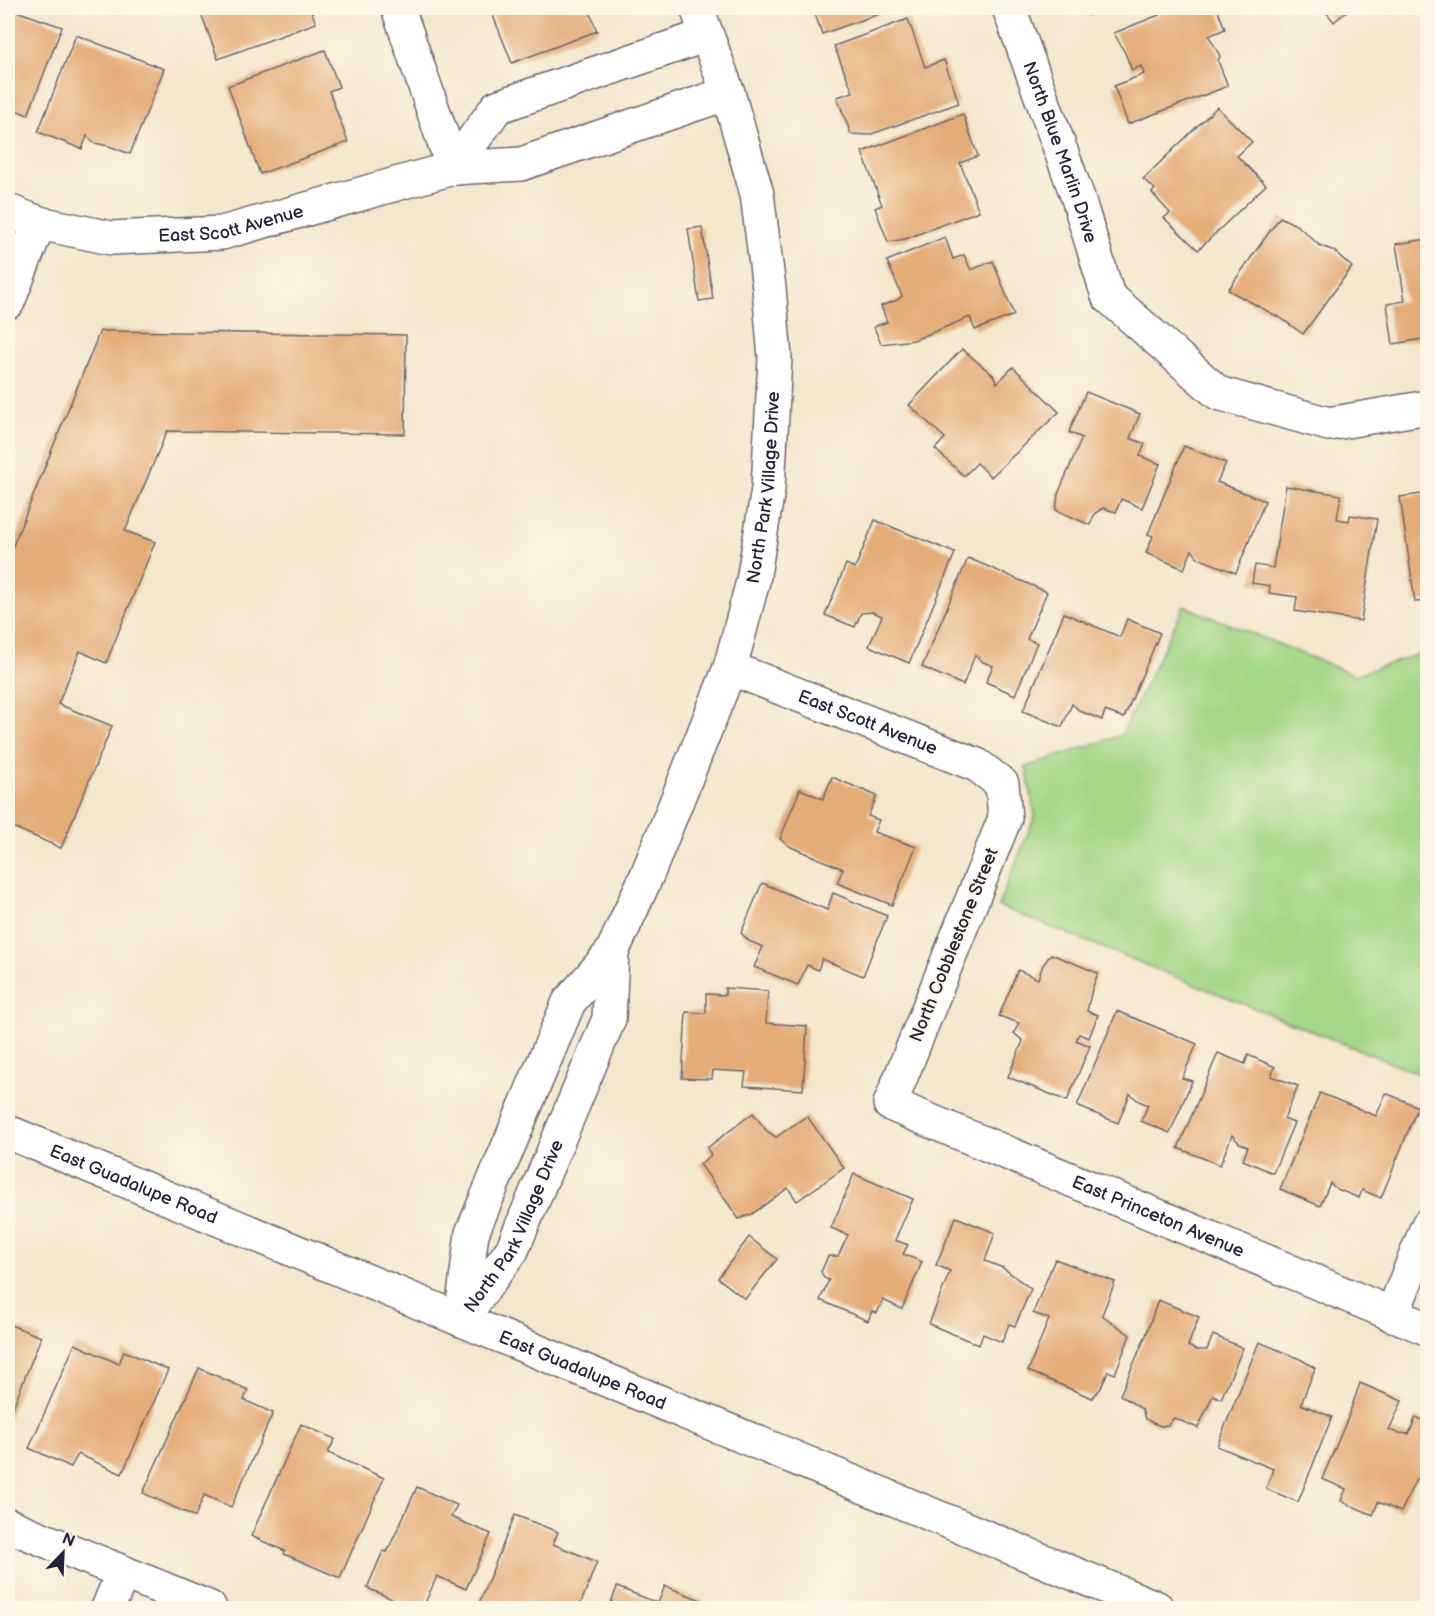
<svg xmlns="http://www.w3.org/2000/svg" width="1435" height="1616" font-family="'Balsamiq Sans',sans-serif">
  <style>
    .green { fill: #a3d686; stroke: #627c60; stroke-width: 1.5 }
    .building { fill: #e4ac77 }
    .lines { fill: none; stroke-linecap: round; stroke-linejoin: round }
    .street-casing { stroke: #6b676e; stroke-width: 36 }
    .secondary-casing { stroke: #6b676e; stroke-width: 36 }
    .street { stroke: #fff; stroke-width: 33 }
    .secondary { stroke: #fff; stroke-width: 33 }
    .labels { text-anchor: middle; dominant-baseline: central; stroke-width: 4.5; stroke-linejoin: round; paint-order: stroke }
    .street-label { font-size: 18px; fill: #22223b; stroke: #fcf5e5 }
  </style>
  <rect width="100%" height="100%" fill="#fcf5e5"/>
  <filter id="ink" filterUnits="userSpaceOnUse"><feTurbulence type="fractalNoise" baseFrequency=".0167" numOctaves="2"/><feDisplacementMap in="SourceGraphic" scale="12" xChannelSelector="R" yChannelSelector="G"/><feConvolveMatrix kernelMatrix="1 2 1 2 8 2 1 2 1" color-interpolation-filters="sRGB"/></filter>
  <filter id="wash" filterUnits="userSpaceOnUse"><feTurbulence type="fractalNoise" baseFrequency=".008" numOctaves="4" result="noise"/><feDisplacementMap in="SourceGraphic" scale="24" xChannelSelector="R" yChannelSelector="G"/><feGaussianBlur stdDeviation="1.35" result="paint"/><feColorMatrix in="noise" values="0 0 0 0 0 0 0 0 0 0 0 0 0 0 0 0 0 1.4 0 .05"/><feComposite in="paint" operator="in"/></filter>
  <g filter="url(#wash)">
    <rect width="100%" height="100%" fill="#f3e7cc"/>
    <!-- green -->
    <polygon class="green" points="1184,606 1355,675 1420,654 1427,662 1427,1077 998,906 1035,816 1026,767 1121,735"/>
    <g id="blocks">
      <!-- building -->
      <g class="building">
        <polygon points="8,8 62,27 28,115 8,107"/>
        <polygon points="199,8 310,8 316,23 218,59"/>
        <polygon points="490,8 588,8 597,31 512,63"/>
        <polygon points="813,8 896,8 822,34"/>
        <polygon points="1086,8 1109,8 1088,15"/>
        <polygon points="1176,8 1217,8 1225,29 1209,36 1220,56 1218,61 1228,86 1128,124 1114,86 1144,74 1141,66 1132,70 1125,53 1114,33"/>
        <polygon points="1323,8 1350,8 1334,22"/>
        <polygon points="908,19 925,67 944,60 959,103 869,135 851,134 837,97 853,92 834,46"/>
        <polygon points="76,35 164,69 130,154 109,146 94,143 87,136 82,149 38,132"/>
        <polygon points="325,50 339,87 329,91 348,142 260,174 228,86"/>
        <polygon points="1217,107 1252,142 1237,156 1266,185 1198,250 1164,218 1170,213 1152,193 1155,189 1143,179"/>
        <polygon points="963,114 978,156 960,163 979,211 905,239 888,242 875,208 882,205 862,152"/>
        <polygon points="1280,217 1298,226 1319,245 1334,251 1352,267 1303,334 1282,319 1228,290"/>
        <polygon points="702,227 713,299 699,301 688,229"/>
        <polygon points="945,237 953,259 964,255 971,270 993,261 1014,315 975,330 970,317 914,340 881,344 874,327 887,322 881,306 897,300 902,296 887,261"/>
        <polygon points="1428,239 1428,338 1393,344 1387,304 1405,301 1396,244"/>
        <polygon points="100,331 406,335 405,434 167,431 125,531 155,542 106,663 80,651 58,704 112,726 61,848 8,825 8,558"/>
        <polygon points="962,349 993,375 997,383 1013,367 1059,412 991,477 977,463 964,476 935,449 945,438 909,405"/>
        <polygon points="1086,392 1140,414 1130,438 1145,444 1140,456 1160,464 1142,508 1121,499 1116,512 1103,508 1095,513 1090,525 1056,510 1058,494 1082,438 1069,432"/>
        <polygon points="1184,446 1226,463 1217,482 1265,501 1236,573 1198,558 1192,550 1184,569 1146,553 1153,536 1148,534"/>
        <polygon points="1286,486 1341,495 1337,519 1349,521 1350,515 1377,519 1361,621 1295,611 1297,597 1269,593 1270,586 1252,583 1255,565 1273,568"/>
        <polygon points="1428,493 1428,601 1415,602 1400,497"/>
        <polygon points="875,520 955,553 909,663 869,646 882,616 872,612 861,613 855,627 825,615 846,564 855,568"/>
        <polygon points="968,558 1047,592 1027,639 1037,643 1015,695 986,682 993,666 983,662 975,655 963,685 922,667"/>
        <polygon points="1064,613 1120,637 1127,619 1160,633 1124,718 1105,711 1102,720 1080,711 1072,704 1062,727 1023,711"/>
        <polygon points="832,777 877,796 868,816 879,820 874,832 916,847 892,905 837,883 843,869 791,847 780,839 800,789 823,799"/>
        <polygon points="762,883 827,910 833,893 887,916 863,976 822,959 818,970 807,965 798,985 754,967 763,947 749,941 741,933"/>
        <polygon points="1051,954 1098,973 1092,989 1087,1011 1098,1015 1089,1038 1079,1034 1076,1040 1090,1046 1067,1101 1008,1077 1023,1041 1014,1033 1019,1023 999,1016 1018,970 1038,979 1043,965"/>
        <polygon points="725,988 768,991 766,1023 807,1026 803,1090 744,1086 746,1072 713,1070 712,1079 682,1078 686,1012 706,1013 706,994 725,995"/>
        <polygon points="1117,1011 1197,1044 1182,1078 1192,1081 1170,1133 1141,1121 1148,1105 1139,1101 1130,1094 1118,1123 1077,1106"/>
        <polygon points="1218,1053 1245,1064 1248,1055 1275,1067 1271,1076 1298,1086 1284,1119 1294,1123 1273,1173 1243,1160 1248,1147 1239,1143 1232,1135 1220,1165 1178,1148"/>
        <polygon points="1320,1093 1376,1116 1386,1093 1418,1107 1381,1198 1362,1190 1359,1198 1337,1189 1330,1183 1320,1206 1280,1189"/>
        <polygon points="753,1113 766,1130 776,1137 807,1116 844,1168 797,1201 788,1188 752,1214 739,1219 700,1164 711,1155 707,1148"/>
        <polygon points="854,1174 913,1199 895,1240 908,1245 903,1254 922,1262 902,1309 883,1300 877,1313 872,1311 868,1321 820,1300 829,1280 824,1278 821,1272 828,1256 838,1256 848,1235 831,1228"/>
        <polygon points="956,1217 995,1233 985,1261 1003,1268 1031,1289 1015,1326 1009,1324 1002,1342 983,1334 979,1345 929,1324 950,1271 936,1265"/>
        <polygon points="749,1237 777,1259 745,1299 718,1278"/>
        <polygon points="1055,1259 1115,1282 1102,1315 1130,1335 1115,1374 1108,1371 1101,1388 1092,1398 1028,1371 1049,1319 1033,1313"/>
        <polygon points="1158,1300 1199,1317 1188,1346 1197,1350 1207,1350 1213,1335 1243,1348 1221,1399 1213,1395 1198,1428 1174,1418 1168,1425 1161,1426 1153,1423 1145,1419 1142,1409 1120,1395 1146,1335"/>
        <polygon points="8,1324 41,1337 8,1420"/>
        <polygon points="1259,1342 1300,1359 1315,1368 1301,1404 1332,1417 1298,1502 1266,1489 1273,1469 1217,1446"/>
        <polygon points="75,1344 119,1364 124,1351 168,1370 122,1474 78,1454 71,1467 29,1448"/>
        <polygon points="199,1368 248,1390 244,1400 273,1413 231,1507 204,1495 195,1517 143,1493"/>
        <polygon points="1360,1383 1402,1401 1389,1430 1398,1433 1409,1434 1416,1417 1428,1423 1428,1477 1423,1483 1416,1479 1401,1512 1378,1502 1373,1515 1341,1501 1346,1489 1322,1479 1347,1420"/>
        <polygon points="301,1424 335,1439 328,1453 384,1478 340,1578 284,1554 285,1551 251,1536"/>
        <polygon points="417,1487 457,1505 451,1517 491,1534 466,1589 437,1576 423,1608 413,1608 367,1588 383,1551 387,1552"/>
        <polygon points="515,1515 558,1532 553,1544 597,1562 579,1608 477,1608"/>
        <polygon points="665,1586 706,1602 703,1608 609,1608 617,1587 658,1603"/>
      </g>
    </g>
  </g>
  <g filter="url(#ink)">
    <use href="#blocks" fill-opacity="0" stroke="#6b676e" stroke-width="1.5"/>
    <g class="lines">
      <!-- street casing -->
      <g class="street-casing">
        <g id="street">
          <polyline points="398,8 453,168"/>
          <path id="s1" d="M 1009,8 L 1078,198 L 1108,296 L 1218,393 L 1329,424 L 1428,407"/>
          <polyline points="453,168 497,107 707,35"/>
          <path id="s2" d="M 8,211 L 39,223 L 111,238 L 222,233 L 453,168 L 521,164 L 728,93"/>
          <polyline points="8,302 39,223"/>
          <path id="s3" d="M 730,668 L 977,765 L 1002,784 L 1005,818 L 890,1104 L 1428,1329"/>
          <polyline points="1392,1315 1428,1225"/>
          <polyline points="8,1525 210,1608"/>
          <polyline points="108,1608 123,1572"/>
        </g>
      </g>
      <!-- secondary casing -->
      <g class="secondary-casing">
        <g id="secondary">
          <path id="s4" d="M 8,1132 L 1157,1608"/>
          <path id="s5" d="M 463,1317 L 512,1250 L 609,1019 L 612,952"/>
          <path id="s6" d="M 461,1320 L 472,1233 L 569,1002 L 612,952 L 647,875 L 730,668 L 753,581 L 768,489 L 775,358 L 769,288 L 757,194 L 728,93 L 697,8"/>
        </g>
      </g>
      <!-- street -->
      <use href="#street" class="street"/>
      <!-- secondary -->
      <use href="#secondary" class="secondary"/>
    </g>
  </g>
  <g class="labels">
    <!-- street labels -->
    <g class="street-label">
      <text stroke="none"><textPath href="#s1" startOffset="153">North Blue Marlin Drive</textPath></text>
      <text stroke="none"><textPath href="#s2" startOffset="228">East Scott Avenue</textPath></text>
      <text stroke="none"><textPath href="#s6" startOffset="896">North Park Village Drive</textPath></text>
      <text stroke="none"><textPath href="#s3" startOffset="148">East Scott Avenue</textPath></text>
      <text transform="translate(954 945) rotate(-68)">North Cobblestone Street</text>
      <text stroke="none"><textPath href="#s4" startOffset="136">East Guadalupe Road</textPath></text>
      <text stroke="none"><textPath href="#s3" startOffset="930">East Princeton Avenue</textPath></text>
      <text stroke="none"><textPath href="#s5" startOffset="105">North Park Village Drive</textPath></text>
      <text stroke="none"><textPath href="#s4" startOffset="622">East Guadalupe Road</textPath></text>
    </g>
  </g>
  <!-- margin -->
  <rect width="1435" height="1616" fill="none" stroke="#fcf5e5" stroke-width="30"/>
  <!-- north arrow -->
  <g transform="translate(63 1553) rotate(23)" stroke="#fcf5e5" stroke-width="4.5" paint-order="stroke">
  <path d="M0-4.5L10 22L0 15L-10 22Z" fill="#22223b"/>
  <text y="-9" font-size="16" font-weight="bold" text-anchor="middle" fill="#22223b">N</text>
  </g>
</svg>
